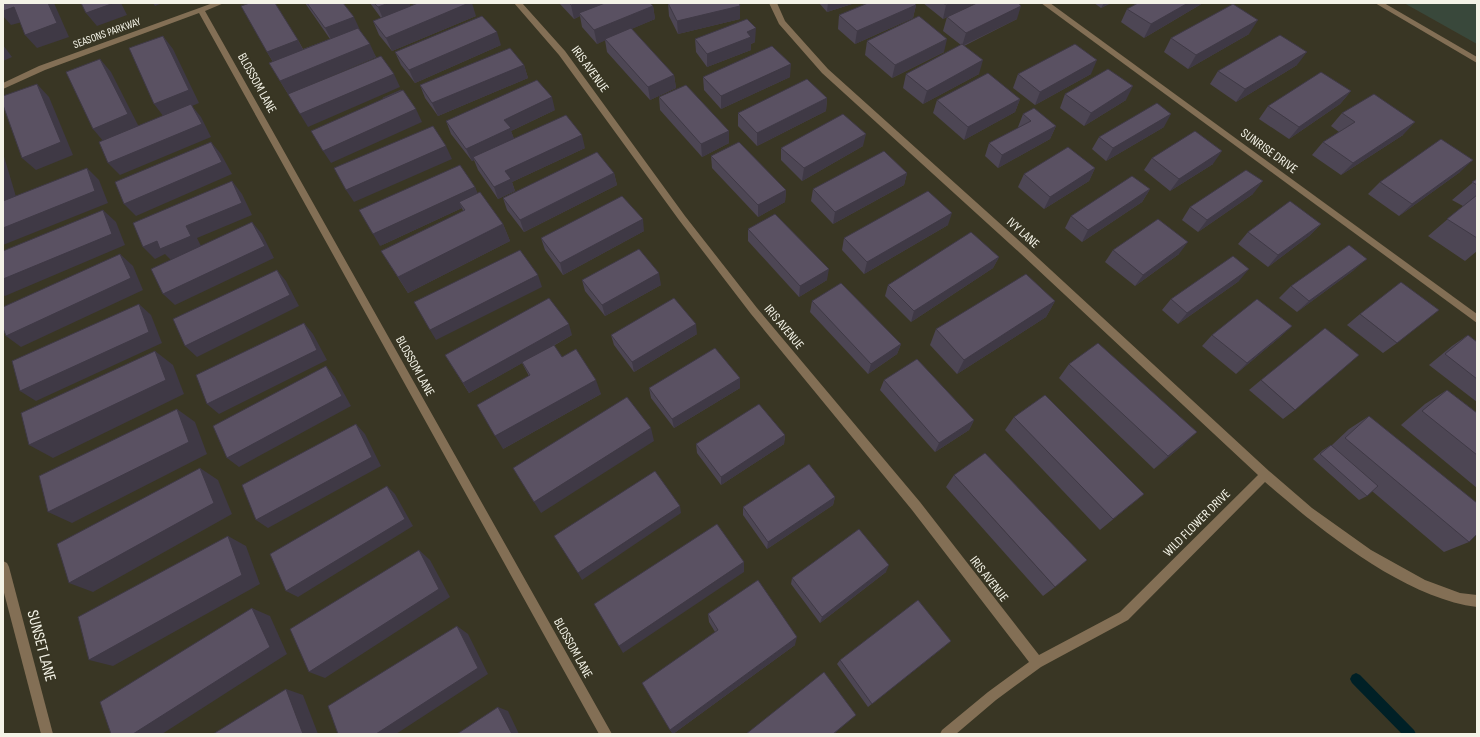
<svg xmlns="http://www.w3.org/2000/svg" width="1480" height="737" font-family="'Sofia Sans Condensed',sans-serif">
  <style>
    .green { fill: #39483b }
    .lines { fill: none; stroke-linecap: round; stroke-linejoin: round }
    .stream { fill: #002026; fill-rule: evenodd }
    .minor { fill: #836f55; fill-rule: evenodd }
    .tertiary { fill: #836f55; fill-rule: evenodd }
    .wall { fill: #4d4654 }
    .shaded-wall { fill: #3f3945 }
    .building { fill: #5a5162; stroke: #3f3945 }
    .labels { text-anchor: middle; dominant-baseline: central; stroke-width: 3.5; stroke-linejoin: round; paint-order: stroke }
    .far-street-label { font-size: 11px; fill: #f4f3e7; stroke: #393624 }
    .street-label { font-size: 13px; fill: #f4f3e7; stroke: #393624 }
    .near-street-label { font-size: 16px; fill: #f4f3e7; stroke: #393624 }
  </style>
  <rect width="100%" height="100%" fill="#393624"/>
  <!-- green -->
  <polygon class="green" points="1404,3 1477,3 1477,44"/>
  <g class="lines">
    <!-- stream -->
    <polygon class="stream" points="1356,673 1360,675 1414,730 1416,734 1402,734 1352,683 1350,679 1352,675"/>
    <!-- minor -->
    <g class="minor">
      <polygon points="213,3 224,3 205,11 612,734 599,734 199,13 45,70 3,89 3,83 39,66"/>
      <path d="M 514,3 L 522,3 L 565,51 L 685,216 L 757,308 L 920,502 L 1039,655 L 1120,612 L 1258,475 L 1020,253 L 822,73 L 779,24 L 769,3 L 777,3 L 785,21 L 828,69 L 1026,247 L 1269,471 L 1312,508 L 1371,550 L 1425,580 L 1460,593 L 1477,595 L 1477,607 C 1404,598 1319,529 1265,482 L 1128,620 L 1041,667 L 996,700 L 956,734 L 940,734 L 942,730 L 988,692 L 1029,662 L 912,510 L 751,314 L 679,220 L 559,55 Z"/>
      <polygon points="1041,3 1050,3 1477,314 1477,323"/>
      <polygon points="3,561 7,563 9,567 53,734 41,734 3,589"/>
    </g>
    <!-- tertiary -->
    <polygon class="tertiary" points="1375,3 1384,3 1477,57 1477,63"/>
  </g>
  <!-- wall -->
  <g class="wall">
    <polygon points="305,3 343,3 376,57 288,94 269,63 273,62 267,52 298,40 303,49 330,39"/>
    <polygon points="370,3 409,3 410,6 476,16 392,51 379,35 373,21 381,18"/>
    <polygon points="559,3 650,3 653,6 655,19 631,29 674,75 676,88 650,100 607,52 605,40 597,44 582,27 580,16 574,19"/>
    <polygon points="663,3 739,3 740,6 740,19 678,34 669,16 668,3 663,4"/>
    <polygon points="819,3 855,3 827,12"/>
    <polygon points="923,3 975,3 943,19"/>
    <polygon points="1094,3 1111,3 1101,8"/>
    <polygon points="1138,3 1203,3 1144,38 1121,22 1127,9"/>
    <polygon points="916,5 913,18 855,44 838,29 839,15"/>
    <polygon points="947,17 1017,19 964,46 979,74 923,104 903,88 906,74 961,45 943,31"/>
    <polygon points="1249,34 1188,69 1164,52 1171,38"/>
    <polygon points="695,39 755,42 751,44 751,50 707,67 696,52"/>
    <polygon points="867,41 944,52 892,78 865,55"/>
    <polygon points="501,45 415,83 401,65 395,52"/>
    <polygon points="524,65 528,78 438,116 425,98 420,85"/>
    <polygon points="1297,65 1236,102 1210,84 1218,71"/>
    <polygon points="1018,74 1091,74 1035,105 1013,88"/>
    <polygon points="703,77 790,77 721,109 704,90"/>
    <polygon points="1351,91 1340,104 1289,139 1259,119 1268,106"/>
    <polygon points="1065,94 1126,100 1084,126 1060,108"/>
    <polygon points="659,97 729,143 702,157 660,110"/>
    <polygon points="827,98 826,111 757,146 738,126 738,113"/>
    <polygon points="1020,99 1015,112 964,140 933,113 937,100"/>
    <polygon points="555,110 511,131 514,139 585,148 512,182 515,191 498,199 478,170 474,160 472,161 451,134 446,121"/>
    <polygon points="1342,113 1403,135 1341,175 1312,155 1323,142 1339,132 1331,126"/>
    <polygon points="1023,114 1056,126 1050,139 998,168 985,156 989,143 1018,128 1018,127"/>
    <polygon points="1164,127 1106,161 1092,149 1099,137"/>
    <polygon points="863,146 802,181 781,160 781,148"/>
    <polygon points="711,156 786,190 785,202 758,217 712,168"/>
    <polygon points="1152,158 1213,164 1170,191 1144,170"/>
    <polygon points="1095,168 1089,181 1044,209 1018,187 1024,174"/>
    <polygon points="1460,172 1399,216 1368,194 1380,182"/>
    <polygon points="614,173 617,185 524,232 507,210 503,198"/>
    <polygon points="907,173 904,185 833,224 811,201 813,189"/>
    <polygon points="1477,179 1477,251 1465,261 1428,236 1463,206 1452,200"/>
    <polygon points="475,187 477,193 503,224 510,241 408,293 381,251 463,211 462,208 380,246"/>
    <polygon points="1150,189 1142,202 1082,242 1065,228 1071,216"/>
    <polygon points="1253,194 1198,232 1182,220 1190,207"/>
    <polygon points="1321,224 1309,236 1268,267 1238,244 1248,232"/>
    <polygon points="948,225 864,274 842,250 844,238"/>
    <polygon points="748,229 827,280 799,297 748,241"/>
    <polygon points="644,231 563,275 545,250 541,238"/>
    <polygon points="1113,250 1179,254 1135,286 1105,262"/>
    <polygon points="999,257 993,268 911,322 885,296 888,285"/>
    <polygon points="1354,270 1297,312 1279,298 1291,286"/>
    <polygon points="582,280 661,285 605,316 585,291"/>
    <polygon points="1239,281 1178,324 1162,310 1171,299"/>
    <polygon points="812,301 901,344 897,354 868,374 810,312"/>
    <polygon points="1055,301 1046,317 957,374 930,345 936,329"/>
    <polygon points="1360,314 1397,343 1383,353 1347,325"/>
    <polygon points="1292,326 1280,337 1236,374 1202,346 1212,335"/>
    <polygon points="697,334 634,372 614,345 611,335"/>
    <polygon points="572,335 548,349 562,357 601,394 503,449 529,376 522,363 469,393 445,355"/>
    <polygon points="1468,335 1477,342 1477,402 1429,365 1452,346"/>
    <polygon points="1069,364 1183,445 1154,469 1059,378"/>
    <polygon points="740,378 740,388 674,428 651,398 649,388"/>
    <polygon points="884,380 974,420 969,430 935,452 880,390"/>
    <polygon points="1261,380 1295,410 1283,419 1249,390"/>
    <polygon points="1447,390 1477,413 1477,488 1401,425 1425,404"/>
    <polygon points="1369,416 1469,542 1444,552 1372,491 1367,496 1359,500 1313,459 1323,450 1331,445 1331,446 1349,429"/>
    <polygon points="1014,417 1144,494 1100,530 1005,430"/>
    <polygon points="785,435 784,444 721,485 697,453 696,444"/>
    <polygon points="954,475 1055,587 1043,596 946,487"/>
    <polygon points="835,497 833,505 767,549 743,515 743,507"/>
    <polygon points="886,572 820,623 791,584 792,578"/>
    <polygon points="708,614 795,645 673,734 670,730 715,632 709,622"/>
    <polygon points="945,646 868,707 837,664 840,660"/>
  </g>
  <!-- shaded-wall -->
  <g class="shaded-wall">
    <polygon points="48,3 54,3 69,37 37,48 25,35"/>
    <polygon points="114,3 121,3 127,15 97,26 86,13"/>
    <polygon points="153,3 162,3 155,6"/>
    <polygon points="389,3 409,3 411,10 384,21 378,7"/>
    <polygon points="469,3 472,3 476,16 392,51 386,38"/>
    <polygon points="577,3 610,3 579,13 580,16 574,19 571,5"/>
    <polygon points="828,3 855,3 827,12"/>
    <polygon points="951,3 975,3 943,19 946,5"/>
    <polygon points="1104,3 1111,3 1101,8"/>
    <polygon points="1188,3 1203,3 1144,38 1151,24"/>
    <polygon points="916,5 913,18 855,44 857,31"/>
    <polygon points="653,6 655,19 597,44 594,30"/>
    <polygon points="740,6 740,19 678,34 677,21"/>
    <polygon points="1021,6 1017,19 962,46 966,33"/>
    <polygon points="14,7 26,21 11,25 3,16 3,11"/>
    <polygon points="354,17 360,30 332,41 325,28"/>
    <polygon points="1258,20 1249,34 1188,69 1196,55"/>
    <polygon points="756,28 755,42 751,44 751,50 707,67 707,54 747,32"/>
    <polygon points="497,32 501,45 415,83 409,70"/>
    <polygon points="163,36 173,49 199,103 192,106 201,117 211,137 120,175 108,163 164,117 154,104"/>
    <polygon points="947,39 944,52 892,78 895,65"/>
    <polygon points="298,40 305,54 275,65 267,52"/>
    <polygon points="370,44 376,57 288,94 280,81"/>
    <polygon points="3,45 12,57 3,61"/>
    <polygon points="1307,52 1297,65 1236,102 1245,89"/>
    <polygon points="100,59 111,72 139,127 104,142 93,129"/>
    <polygon points="983,60 979,74 923,104 927,91"/>
    <polygon points="1097,60 1091,74 1035,105 1040,92"/>
    <polygon points="791,64 790,77 721,109 721,96"/>
    <polygon points="524,65 528,78 438,116 432,103"/>
    <polygon points="394,74 400,87 308,127 300,114"/>
    <polygon points="674,75 676,88 650,100 648,87"/>
    <polygon points="37,84 49,97 73,155 36,170 22,158"/>
    <polygon points="1133,86 1126,100 1084,126 1091,113"/>
    <polygon points="1351,91 1340,104 1289,139 1299,127"/>
    <polygon points="552,97 555,110 511,131 515,141 473,157 474,160 472,161 466,149 504,120"/>
    <polygon points="827,98 826,111 757,146 757,133"/>
    <polygon points="1020,99 1015,112 964,140 968,127"/>
    <polygon points="416,109 422,122 331,163 323,151"/>
    <polygon points="1171,114 1164,127 1106,161 1113,148"/>
    <polygon points="1415,122 1403,135 1341,175 1353,163"/>
    <polygon points="1056,126 1050,139 998,168 1002,155"/>
    <polygon points="729,131 729,143 702,157 701,144"/>
    <polygon points="866,134 863,146 802,181 804,168"/>
    <polygon points="582,135 585,148 512,182 515,191 498,199 494,187 505,171"/>
    <polygon points="211,142 221,154 232,174 136,216 124,204"/>
    <polygon points="446,146 452,159 354,202 346,190"/>
    <polygon points="1222,151 1213,164 1170,191 1179,179"/>
    <polygon points="3,153 17,200 3,206"/>
    <polygon points="1473,160 1460,172 1399,216 1412,204"/>
    <polygon points="87,168 99,180 108,203 3,245 3,228"/>
    <polygon points="1095,168 1089,181 1044,209 1050,197"/>
    <polygon points="614,173 617,185 524,232 520,220"/>
    <polygon points="907,173 904,185 833,224 835,212"/>
    <polygon points="232,181 242,194 252,215 197,238 202,248 172,261 165,254 155,259 143,247"/>
    <polygon points="1263,181 1253,194 1198,232 1207,220"/>
    <polygon points="475,187 480,199 459,202 462,208 380,246 373,234"/>
    <polygon points="1150,189 1142,202 1082,242 1088,230"/>
    <polygon points="786,190 785,202 758,217 758,205"/>
    <polygon points="103,210 116,222 125,245 5,296 3,295 3,279"/>
    <polygon points="952,213 948,225 864,274 867,262"/>
    <polygon points="643,219 644,231 563,275 560,263"/>
    <polygon points="252,222 262,234 274,258 175,305 163,294"/>
    <polygon points="503,224 510,241 408,293 398,277"/>
    <polygon points="1321,224 1309,236 1268,267 1278,255"/>
    <polygon points="1188,242 1179,254 1135,286 1143,275"/>
    <polygon points="120,254 133,266 143,290 21,347 6,336"/>
    <polygon points="999,257 993,268 911,322 914,311"/>
    <polygon points="1367,259 1354,270 1297,312 1309,301"/>
    <polygon points="829,269 827,280 799,297 800,286"/>
    <polygon points="1249,269 1239,281 1178,324 1187,313"/>
    <polygon points="277,270 286,281 299,306 197,357 185,346"/>
    <polygon points="659,273 661,285 605,316 602,305"/>
    <polygon points="538,275 542,287 436,340 430,330"/>
    <polygon points="1055,301 1046,317 957,374 964,360"/>
    <polygon points="139,304 151,315 162,343 36,401 20,391"/>
    <polygon points="304,323 313,334 327,360 219,414 207,404"/>
    <polygon points="569,324 572,335 469,393 463,383"/>
    <polygon points="696,324 697,334 634,372 632,362"/>
    <polygon points="1292,326 1280,337 1236,374 1247,363"/>
    <polygon points="901,344 897,354 868,374 871,364"/>
    <polygon points="155,351 173,365 184,394 53,458 29,445"/>
    <polygon points="326,366 335,377 351,406 239,467 227,458"/>
    <polygon points="740,378 740,388 674,428 672,419"/>
    <polygon points="596,380 601,394 503,449 495,436"/>
    <polygon points="177,409 195,422 207,454 72,523 48,512"/>
    <polygon points="974,420 969,430 935,452 939,443"/>
    <polygon points="356,424 365,434 381,466 268,528 256,520"/>
    <polygon points="651,428 654,441 541,513 534,502"/>
    <polygon points="1197,432 1183,445 1154,469 1168,456"/>
    <polygon points="785,435 784,444 721,485 721,477"/>
    <polygon points="200,468 218,480 232,514 93,592 69,583"/>
    <polygon points="387,486 395,494 413,526 298,597 286,591"/>
    <polygon points="835,497 833,505 767,549 768,542"/>
    <polygon points="680,506 681,513 582,580 578,573"/>
    <polygon points="228,536 246,546 260,584 113,666 89,660"/>
    <polygon points="419,550 430,560 450,597 325,678 309,672"/>
    <polygon points="744,562 744,572 623,653 619,646"/>
    <polygon points="889,565 886,572 820,623 822,617"/>
    <polygon points="252,608 270,616 287,654 162,734 133,734"/>
    <polygon points="457,626 468,634 488,674 396,734 376,734"/>
    <polygon points="797,637 795,645 673,734 670,730"/>
    <polygon points="286,689 303,695 318,734 303,734"/>
    <polygon points="498,707 508,711 519,734 512,734"/>
    <polygon points="856,715 834,734 833,734"/>
  </g>
  <!-- building -->
  <g class="building">
    <polygon points="3,3 48,3 57,23 25,35 14,7 3,11"/>
    <polygon points="81,3 114,3 86,13"/>
    <polygon points="250,3 275,3 298,40 267,52 241,6"/>
    <polygon points="307,3 343,3 354,17 325,28"/>
    <polygon points="374,3 389,3 378,7"/>
    <polygon points="418,3 469,3 386,38 373,21"/>
    <polygon points="569,3 577,3 571,5"/>
    <polygon points="605,3 650,3 653,6 594,30 579,13"/>
    <polygon points="668,3 739,3 740,6 677,21"/>
    <polygon points="868,3 914,3 916,5 857,31 839,15"/>
    <polygon points="943,3 951,3 946,5"/>
    <polygon points="977,3 1018,3 1021,6 966,33 947,17"/>
    <polygon points="1138,3 1188,3 1151,24 1127,9"/>
    <polygon points="1233,4 1258,20 1196,55 1171,38"/>
    <polygon points="482,16 497,32 409,70 395,52"/>
    <polygon points="919,16 947,39 895,65 867,41"/>
    <polygon points="747,19 756,28 747,32 751,37 707,54 695,39"/>
    <polygon points="358,28 370,44 280,81 269,63"/>
    <polygon points="631,28 674,75 648,87 605,39"/>
    <polygon points="1280,35 1307,52 1245,89 1218,71"/>
    <polygon points="163,36 189,90 154,104 129,48"/>
    <polygon points="962,44 983,60 927,91 906,74"/>
    <polygon points="1075,44 1097,60 1040,92 1018,74"/>
    <polygon points="772,46 791,64 721,96 703,77"/>
    <polygon points="510,48 524,65 432,103 420,85"/>
    <polygon points="381,56 394,74 300,114 288,94"/>
    <polygon points="100,59 128,114 93,129 66,72"/>
    <polygon points="1108,69 1133,86 1091,113 1065,94"/>
    <polygon points="1321,72 1351,91 1299,127 1268,106"/>
    <polygon points="988,73 1020,99 968,127 937,100"/>
    <polygon points="807,79 827,98 757,133 738,113"/>
    <polygon points="537,80 552,97 504,120 511,128 466,149 446,121"/>
    <polygon points="37,84 61,142 22,158 3,105 3,96"/>
    <polygon points="686,85 729,131 701,144 659,97"/>
    <polygon points="401,90 401,91 383,99 383,98"/>
    <polygon points="403,90 416,109 323,151 311,131"/>
    <polygon points="1374,94 1415,122 1353,163 1323,142 1355,122 1342,113"/>
    <polygon points="1157,103 1171,114 1113,148 1099,137"/>
    <polygon points="191,104 202,124 108,163 99,142"/>
    <polygon points="1034,108 1056,126 1002,155 989,143 1031,121 1023,114"/>
    <polygon points="843,114 866,134 804,168 781,148"/>
    <polygon points="566,115 582,135 505,171 511,179 494,187 473,157"/>
    <polygon points="433,126 446,146 346,190 334,168"/>
    <polygon points="1195,131 1222,151 1179,179 1152,158"/>
    <polygon points="1441,139 1473,160 1412,204 1380,182"/>
    <polygon points="211,142 222,162 124,204 115,182"/>
    <polygon points="739,142 786,190 758,205 711,156"/>
    <polygon points="1068,147 1095,168 1050,197 1024,174"/>
    <polygon points="884,151 907,173 835,212 813,189"/>
    <polygon points="597,152 614,173 520,220 503,198"/>
    <polygon points="460,165 475,187 373,234 359,210"/>
    <polygon points="87,168 95,191 3,228 3,201"/>
    <polygon points="1246,170 1263,181 1207,220 1190,207"/>
    <polygon points="1132,176 1150,189 1088,230 1071,216"/>
    <polygon points="1477,179 1477,185 1472,182"/>
    <polygon points="232,181 242,203 186,226 191,236 160,249 157,241 143,247 133,223"/>
    <polygon points="928,191 952,213 867,262 844,238"/>
    <polygon points="480,192 503,224 398,277 381,251 465,210 459,202"/>
    <polygon points="1477,195 1477,238 1447,219"/>
    <polygon points="622,196 643,219 560,263 541,238"/>
    <polygon points="1290,201 1321,224 1278,255 1248,232"/>
    <polygon points="103,210 112,234 3,279 3,251"/>
    <polygon points="775,214 829,269 800,286 748,229"/>
    <polygon points="1158,219 1188,242 1143,275 1113,250"/>
    <polygon points="252,222 265,246 163,294 151,269"/>
    <polygon points="971,232 999,257 914,311 888,285"/>
    <polygon points="1349,245 1367,259 1309,301 1291,286"/>
    <polygon points="639,249 659,273 602,305 582,280"/>
    <polygon points="520,250 538,275 430,330 414,302"/>
    <polygon points="120,254 131,278 6,336 3,328 3,307"/>
    <polygon points="1233,256 1249,269 1187,313 1171,299"/>
    <polygon points="277,270 290,295 185,346 173,319"/>
    <polygon points="1026,274 1055,301 964,360 936,329"/>
    <polygon points="1401,282 1439,310 1397,343 1360,314"/>
    <polygon points="841,283 901,344 871,364 812,301"/>
    <polygon points="549,298 569,324 463,383 445,355"/>
    <polygon points="674,298 696,324 632,362 611,335"/>
    <polygon points="1257,299 1292,326 1247,363 1212,335"/>
    <polygon points="139,304 149,332 20,391 12,361"/>
    <polygon points="304,323 317,350 207,404 196,375"/>
    <polygon points="1325,328 1359,355 1295,410 1261,380"/>
    <polygon points="1468,335 1477,342 1477,379 1445,354"/>
    <polygon points="1098,343 1197,432 1168,456 1069,364"/>
    <polygon points="554,345 562,357 576,349 596,380 495,436 477,405 530,375 522,362"/>
    <polygon points="715,348 740,378 672,419 649,388"/>
    <polygon points="155,351 166,380 29,445 21,413"/>
    <polygon points="917,359 974,420 939,443 884,380"/>
    <polygon points="326,366 342,396 227,458 213,426"/>
    <polygon points="1447,390 1477,413 1477,455 1422,411"/>
    <polygon points="1045,395 1144,494 1113,519 1014,417"/>
    <polygon points="627,397 651,428 534,502 513,468"/>
    <polygon points="759,404 785,435 721,477 696,444"/>
    <polygon points="177,409 189,442 48,512 39,476"/>
    <polygon points="1369,416 1477,503 1477,534 1469,542 1345,438"/>
    <polygon points="356,424 372,457 256,520 242,485"/>
    <polygon points="1331,445 1378,486 1367,496 1320,454"/>
    <polygon points="985,453 1087,560 1055,587 954,475"/>
    <polygon points="809,464 835,497 768,542 743,507"/>
    <polygon points="200,468 214,503 69,583 57,544"/>
    <polygon points="655,471 680,506 578,573 554,536"/>
    <polygon points="387,486 405,519 286,591 270,554"/>
    <polygon points="717,524 744,562 619,646 594,604"/>
    <polygon points="859,529 889,565 822,617 792,578"/>
    <polygon points="228,536 242,575 89,660 78,617"/>
    <polygon points="419,550 439,589 309,672 290,629"/>
    <polygon points="758,580 797,637 670,730 642,683 718,630 708,614"/>
    <polygon points="918,600 951,641 872,704 840,660"/>
    <polygon points="252,608 270,647 133,734 111,734 100,702"/>
    <polygon points="457,626 478,668 376,734 338,734 328,706"/>
    <polygon points="824,672 856,715 833,734 746,734"/>
    <polygon points="286,689 303,734 213,734"/>
    <polygon points="498,707 512,734 457,734"/>
  </g>
  <g class="labels">
    <!-- far-street labels -->
    <g class="far-street-label">
      <text transform="translate(107 33) rotate(-20)">SEASONS PARKWAY</text>
    </g>
    <!-- street labels -->
    <g class="street-label">
      <text transform="translate(590 69) rotate(54)">IRIS AVENUE</text>
      <text transform="translate(257 83) rotate(61)">BLOSSOM LANE</text>
      <text transform="translate(1269 151) rotate(36)">SUNRISE DRIVE</text>
      <text transform="translate(1023 233) rotate(42)">IVY LANE</text>
      <text transform="translate(784 327) rotate(50)">IRIS AVENUE</text>
      <text transform="translate(415 366) rotate(61)">BLOSSOM LANE</text>
      <text transform="translate(1197 523) rotate(-45)">WILD FLOWER DRIVE</text>
      <text transform="translate(989 579) rotate(52)">IRIS AVENUE</text>
      <text transform="translate(573 648) rotate(61)">BLOSSOM LANE</text>
    </g>
    <!-- near-street labels -->
    <g class="near-street-label">
      <text transform="translate(41 646) rotate(75)">SUNSET LANE</text>
    </g>
  </g>
  <!-- border -->
  <rect width="1480" height="737" fill="none" stroke="#f4f3e7" stroke-width="8"/>
</svg>
